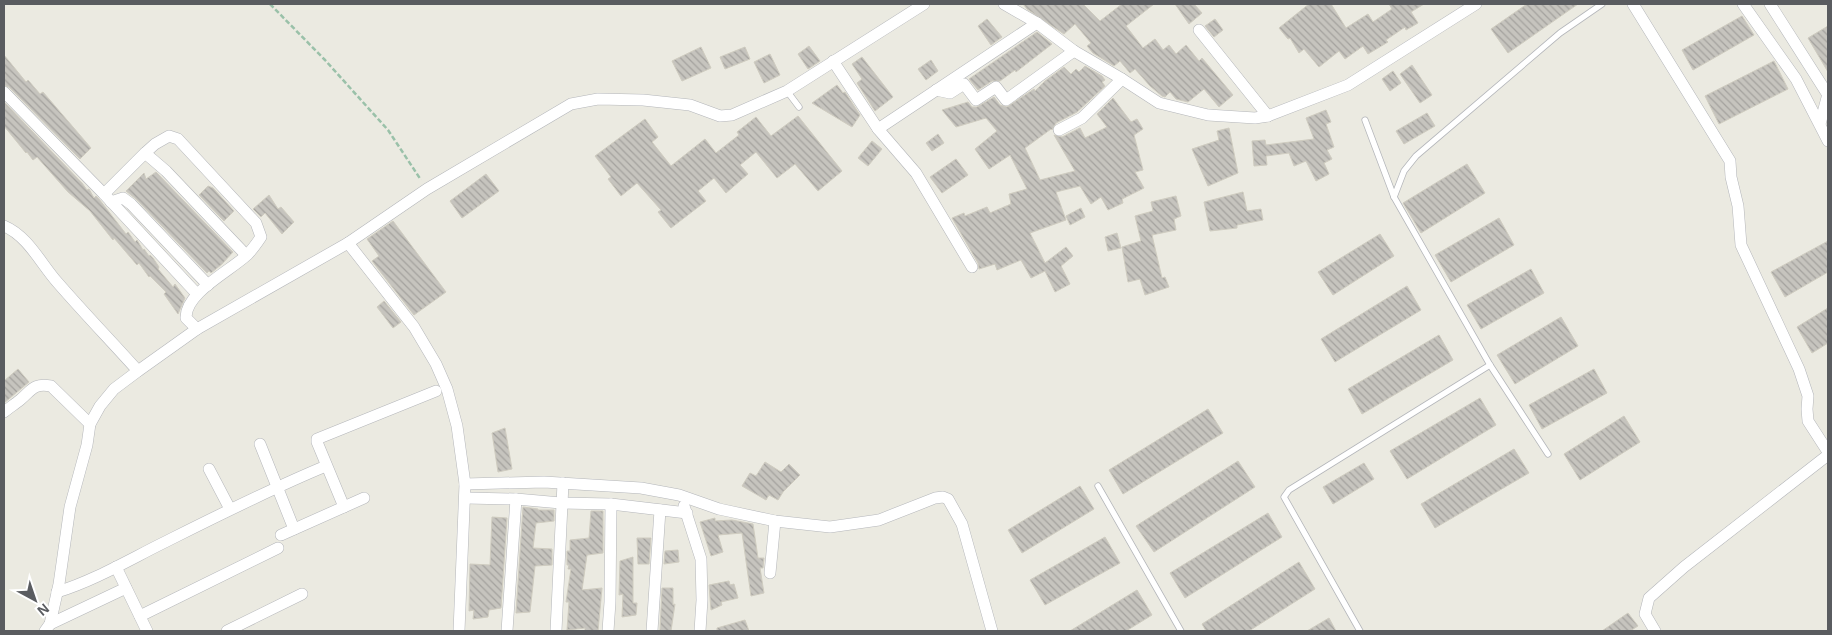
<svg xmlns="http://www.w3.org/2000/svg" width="1832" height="635" font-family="Helvetica,sans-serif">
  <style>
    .building { fill: url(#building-back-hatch); stroke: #cfccc0 }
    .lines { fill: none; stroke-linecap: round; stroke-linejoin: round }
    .service-casing { stroke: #b4b6ba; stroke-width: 7 }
    .minor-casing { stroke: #b4b6ba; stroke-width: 12 }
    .path { stroke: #9ac1a9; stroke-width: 2.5; stroke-dasharray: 5 2.5; stroke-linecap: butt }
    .service { stroke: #fff; stroke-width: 5.5 }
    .minor { stroke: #fff; stroke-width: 11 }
  </style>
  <defs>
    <pattern id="building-back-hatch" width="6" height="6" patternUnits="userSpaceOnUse" patternTransform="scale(1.25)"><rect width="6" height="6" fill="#c6c4be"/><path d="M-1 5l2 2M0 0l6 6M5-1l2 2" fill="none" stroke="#a4a29e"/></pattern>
  </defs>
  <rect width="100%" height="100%" fill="#ebeae1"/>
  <!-- building -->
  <g class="building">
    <polygon points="1023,4 1083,4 1100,21 1122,4 1154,4 1126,26 1143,48 1155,39 1163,50 1169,45 1176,54 1186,45 1199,61 1202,58 1233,95 1219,107 1204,89 1188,102 1176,99 1170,92 1165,97 1162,96 1150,86 1135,69 1130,73 1120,61 1114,66 1093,53 1087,46 1091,43 1075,24 1064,34 1027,9"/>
    <polygon points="1175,4 1194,4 1202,13 1189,24"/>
    <polygon points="1309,4 1331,4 1346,28 1368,14 1373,22 1392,9 1389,4 1424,4 1411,12 1418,23 1406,30 1405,27 1386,40 1388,42 1368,54 1363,46 1345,59 1339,51 1319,67 1304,49 1299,53 1290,38 1288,39 1279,28"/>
    <polygon points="1527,4 1578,4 1508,53 1491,29"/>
    <polygon points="1742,16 1754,35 1693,70 1682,50"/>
    <polygon points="987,19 1002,37 991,45 978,26"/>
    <polygon points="1215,19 1223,30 1214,37 1205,26"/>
    <polygon points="1828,26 1828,72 1808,38"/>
    <polygon points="1037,32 1052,44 1016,72 1015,70 1000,81 992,81 978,90 969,79"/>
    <polygon points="809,46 820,61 808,69 798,54"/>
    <polygon points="701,47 711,68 682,81 672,61"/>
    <polygon points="745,47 750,59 725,69 720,57"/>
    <polygon points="770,54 780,75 764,83 754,62"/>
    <polygon points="4,55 26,82 28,80 40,94 43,92 91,148 80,159 9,87 4,85"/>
    <polygon points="862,57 893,97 875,111 857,83 862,79 852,64"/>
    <polygon points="931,60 938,71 926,80 918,69"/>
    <polygon points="1774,61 1788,89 1719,124 1705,96"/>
    <polygon points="1412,65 1432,95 1420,103 1400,74"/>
    <polygon points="1085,66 1102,76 1105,80 1102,82 1105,86 1077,112 1056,123 1052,130 1051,129 1025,148 1040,180 1075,171 1054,135 1062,137 1080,128 1085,138 1107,127 1097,114 1113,98 1131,122 1137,119 1143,129 1134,135 1143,170 1135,172 1144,188 1122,199 1123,203 1108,210 1101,197 1091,204 1080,186 1056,192 1066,220 1030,233 1045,263 1066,247 1073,256 1061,266 1070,284 1055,292 1045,271 1031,278 1021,260 997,270 995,264 979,269 978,263 952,218 964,213 965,216 987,207 990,213 1011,204 1009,194 1027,189 1010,155 989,169 975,149 997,131 986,118 956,127 942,110 968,102 972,107 977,107 994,97 1000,105 1007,107 1034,89 1035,91 1045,81 1064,67 1071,74 1076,69 1079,72"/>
    <polygon points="1393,71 1401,83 1390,91 1382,79"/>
    <polygon points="837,85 843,93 845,92 860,115 852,127 812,103"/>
    <polygon points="4,102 82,183 87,190 89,189 94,198 96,196 99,199 126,234 128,232 135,242 137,240 143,250 144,249 149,256 150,255 153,258 159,267 158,269 173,287 175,284 185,298 178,314 164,294 166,292 150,276 149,277 139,263 137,265 114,238 113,240 90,211 68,192 37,157 33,160 27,152 26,153 4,126"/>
    <polygon points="1326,110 1331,122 1326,124 1334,147 1327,150 1332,159 1324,163 1329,174 1316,181 1306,161 1294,166 1289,153 1266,156 1267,165 1254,166 1252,141 1265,140 1266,145 1314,139 1306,118"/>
    <polygon points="1427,113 1435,126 1404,144 1396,131"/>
    <polygon points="798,116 842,171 818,191 795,164 777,178 756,152 740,165 748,174 726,193 714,178 698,191 706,201 671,228 658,212 661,210 637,183 621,196 608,179 611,177 595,156 645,119 658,137 652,142 671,166 705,139 716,153 739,135 737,132 756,117 771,136"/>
    <polygon points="1229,128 1238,173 1208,186 1192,149 1219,140 1217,131"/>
    <polygon points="938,134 944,143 932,151 926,143"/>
    <polygon points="872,141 882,149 868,166 858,158"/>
    <polygon points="956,159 968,175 942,193 930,177"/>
    <polygon points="1467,164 1485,193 1421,233 1403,203"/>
    <polygon points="156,172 233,252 222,264 211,273 209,271 207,273 136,199 126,191 144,173 146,179"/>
    <polygon points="486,174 499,191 462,218 450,201"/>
    <polygon points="208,186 213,188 234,211 224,221 199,195"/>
    <polygon points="1243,192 1247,211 1261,209 1263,220 1237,225 1237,228 1210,231 1204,202"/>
    <polygon points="269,195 278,209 281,207 294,222 282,234 265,213 261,217 253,209"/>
    <polygon points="1176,196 1181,216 1174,219 1176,230 1152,235 1162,278 1165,277 1169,287 1145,295 1140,279 1128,282 1122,247 1141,241 1135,216 1153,211 1151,202"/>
    <polygon points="1081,208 1085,217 1070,225 1066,216"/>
    <polygon points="1499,218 1514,245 1451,282 1435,255"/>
    <polygon points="393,221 446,292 414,315 372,261 379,256 367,239"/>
    <polygon points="1117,233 1121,248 1108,251 1105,237"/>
    <polygon points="1380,234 1394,256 1333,295 1318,272"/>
    <polygon points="1828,241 1828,272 1785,297 1771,272"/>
    <polygon points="1531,269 1544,293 1481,329 1467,305"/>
    <polygon points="1407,286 1421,310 1335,362 1321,339"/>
    <polygon points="384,301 401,322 393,328 377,307"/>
    <polygon points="1828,308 1828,343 1812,353 1797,327"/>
    <polygon points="1561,317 1578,346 1515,384 1497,355"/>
    <polygon points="1439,335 1453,360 1362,414 1348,389"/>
    <polygon points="18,369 29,382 4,403 4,381"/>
    <polygon points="1594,369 1607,393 1542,429 1529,405"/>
    <polygon points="1480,398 1496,425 1407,479 1390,451"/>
    <polygon points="1208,409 1223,433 1123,494 1109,470"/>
    <polygon points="1624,416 1640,442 1580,480 1564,454"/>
    <polygon points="505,428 512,469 498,472 492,433"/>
    <polygon points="1514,449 1529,473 1435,528 1421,504"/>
    <polygon points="1238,461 1255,487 1154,552 1136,526"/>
    <polygon points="765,462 781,472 789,464 800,475 783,492 778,500 769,495 766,500 742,486 750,473 756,476"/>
    <polygon points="1364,463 1374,479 1333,504 1323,487"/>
    <polygon points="1080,486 1094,509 1022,553 1008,530"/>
    <polygon points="523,507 538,509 538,510 554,510 554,521 536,523 533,548 552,549 552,565 535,566 530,612 516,613"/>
    <polygon points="591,511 603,511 603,553 587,555 582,590 602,588 598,631 585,631 585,628 567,630 569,602 566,602 571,569 568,569 569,565 567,565 567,551 570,551 570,540 589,538"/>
    <polygon points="1268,513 1282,537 1185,598 1170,573"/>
    <polygon points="492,517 507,518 501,608 489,610 488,617 473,619 474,610 469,611 470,564 490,565"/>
    <polygon points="715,518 715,521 732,520 753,524 758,558 764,558 763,568 760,568 764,593 751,596 742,533 718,535 723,552 711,556 700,522"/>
    <polygon points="1105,537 1120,563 1045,605 1030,580"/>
    <polygon points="637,538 651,538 649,564 638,564"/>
    <polygon points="678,550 679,562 664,564 665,551"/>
    <polygon points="633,557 633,603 637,603 636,615 622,617 623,594 619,595 620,561"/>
    <polygon points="1299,562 1315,589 1249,631 1206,631 1202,624"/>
    <polygon points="729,581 730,585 734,584 738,598 721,602 722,605 711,610 709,585"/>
    <polygon points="662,588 673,588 673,605 675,604 671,631 660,631"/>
    <polygon points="1137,590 1152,615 1126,631 1070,631"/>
    <polygon points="1628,613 1638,626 1630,631 1602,631"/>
    <polygon points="1329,618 1336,631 1307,631"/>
    <polygon points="745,620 749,631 717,631 717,628"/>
  </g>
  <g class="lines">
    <!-- service casing -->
    <g class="service-casing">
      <g id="service">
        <polyline points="787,91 799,107"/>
        <polyline points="1365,120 1394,197 1490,365 1548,454"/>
        <polyline points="1394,197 1404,171 1416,156 1560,33 1602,4"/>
        <polyline points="1098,486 1181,631"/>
        <polyline points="1360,631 1284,497 1289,490 1490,365"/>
      </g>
    </g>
    <!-- minor casing -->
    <g class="minor-casing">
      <g id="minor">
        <polyline points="1004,4 1037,23 1074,51 1122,79 1159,103 1208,115 1255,118 1268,116 1348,85 1476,4"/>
        <polyline points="1633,4 1730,161 1731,177 1738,206 1741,245 1799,369 1808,396 1807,409 1808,421 1828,452"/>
        <polyline points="1743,4 1796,79 1828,141"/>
        <polyline points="1770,4 1828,95"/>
        <polyline points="1199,30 1268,116"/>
        <polyline points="833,61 878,129 1037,23"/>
        <polyline points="936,90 950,93 964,84 976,100 996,87 1006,100 1074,51"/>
        <polyline points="4,92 104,194 197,294"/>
        <polyline points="1820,124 1828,94"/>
        <polyline points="878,129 916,173 972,267"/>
        <polyline points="1059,130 1082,118 1122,79"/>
        <path d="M 145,153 L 155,144 L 169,136 L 178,139 L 256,223 L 261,237 C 257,243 252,250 247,255 C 230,271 185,293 186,318 L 197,329"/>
        <polyline points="104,194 145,153 166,171 246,255"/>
        <polyline points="111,202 123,198 131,204 208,285"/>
        <path d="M 4,226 C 28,236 41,264 58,283 C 84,313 112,342 138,371"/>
        <polyline points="348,243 414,327 436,364 447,389 457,426 465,484 459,631"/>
        <path d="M 4,412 C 9,408 15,404 20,400 C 32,390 33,383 51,386 L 90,424"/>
        <polyline points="260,444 294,529"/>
        <polyline points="209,469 230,509"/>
        <polyline points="465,484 544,482 641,488 679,495 719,509 775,521 830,527 879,520 935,498 943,497 948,499 962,524 992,631"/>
        <polyline points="466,498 516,499 561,503 611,504 687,513"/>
        <polyline points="684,506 701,559 702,600 700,631"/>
        <polyline points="344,507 317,442 317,439 436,391"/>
        <polyline points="281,535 364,498"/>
        <polyline points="116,567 147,631"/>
        <polyline points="770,573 775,521"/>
        <path d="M 57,592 C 93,581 127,561 161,544 C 215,517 270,489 326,466"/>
        <polyline points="140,616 278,548"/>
        <polyline points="50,624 126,588"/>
        <polyline points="45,631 50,624 59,584 70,507 87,445 90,424 100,406 114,389 138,371 197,329 348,243 427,189 571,104 598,99 643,100 690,105 720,116 732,115 787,91 924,4"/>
        <polyline points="227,631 302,594"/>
        <polyline points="507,631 516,499"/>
        <polyline points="556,631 563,483"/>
        <polyline points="608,631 610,602 611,504"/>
        <polyline points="652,631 660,510"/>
        <polyline points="1655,631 1645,614 1649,598 1684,567 1828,455"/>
      </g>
    </g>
    <!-- path -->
    <polyline class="path" points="270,4 325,60 388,130 421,180"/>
    <!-- service -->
    <use href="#service" class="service"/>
    <!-- minor -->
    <use href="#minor" class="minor"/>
  </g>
  <!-- border -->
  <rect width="1832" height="635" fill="none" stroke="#5a5c60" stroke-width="10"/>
  <!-- north arrow -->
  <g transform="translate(35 600) rotate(140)" stroke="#ffffff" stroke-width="4" paint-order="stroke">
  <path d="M0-4L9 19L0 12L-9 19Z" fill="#5a5c60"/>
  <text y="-8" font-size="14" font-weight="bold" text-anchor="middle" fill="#5a5c60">N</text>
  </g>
</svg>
